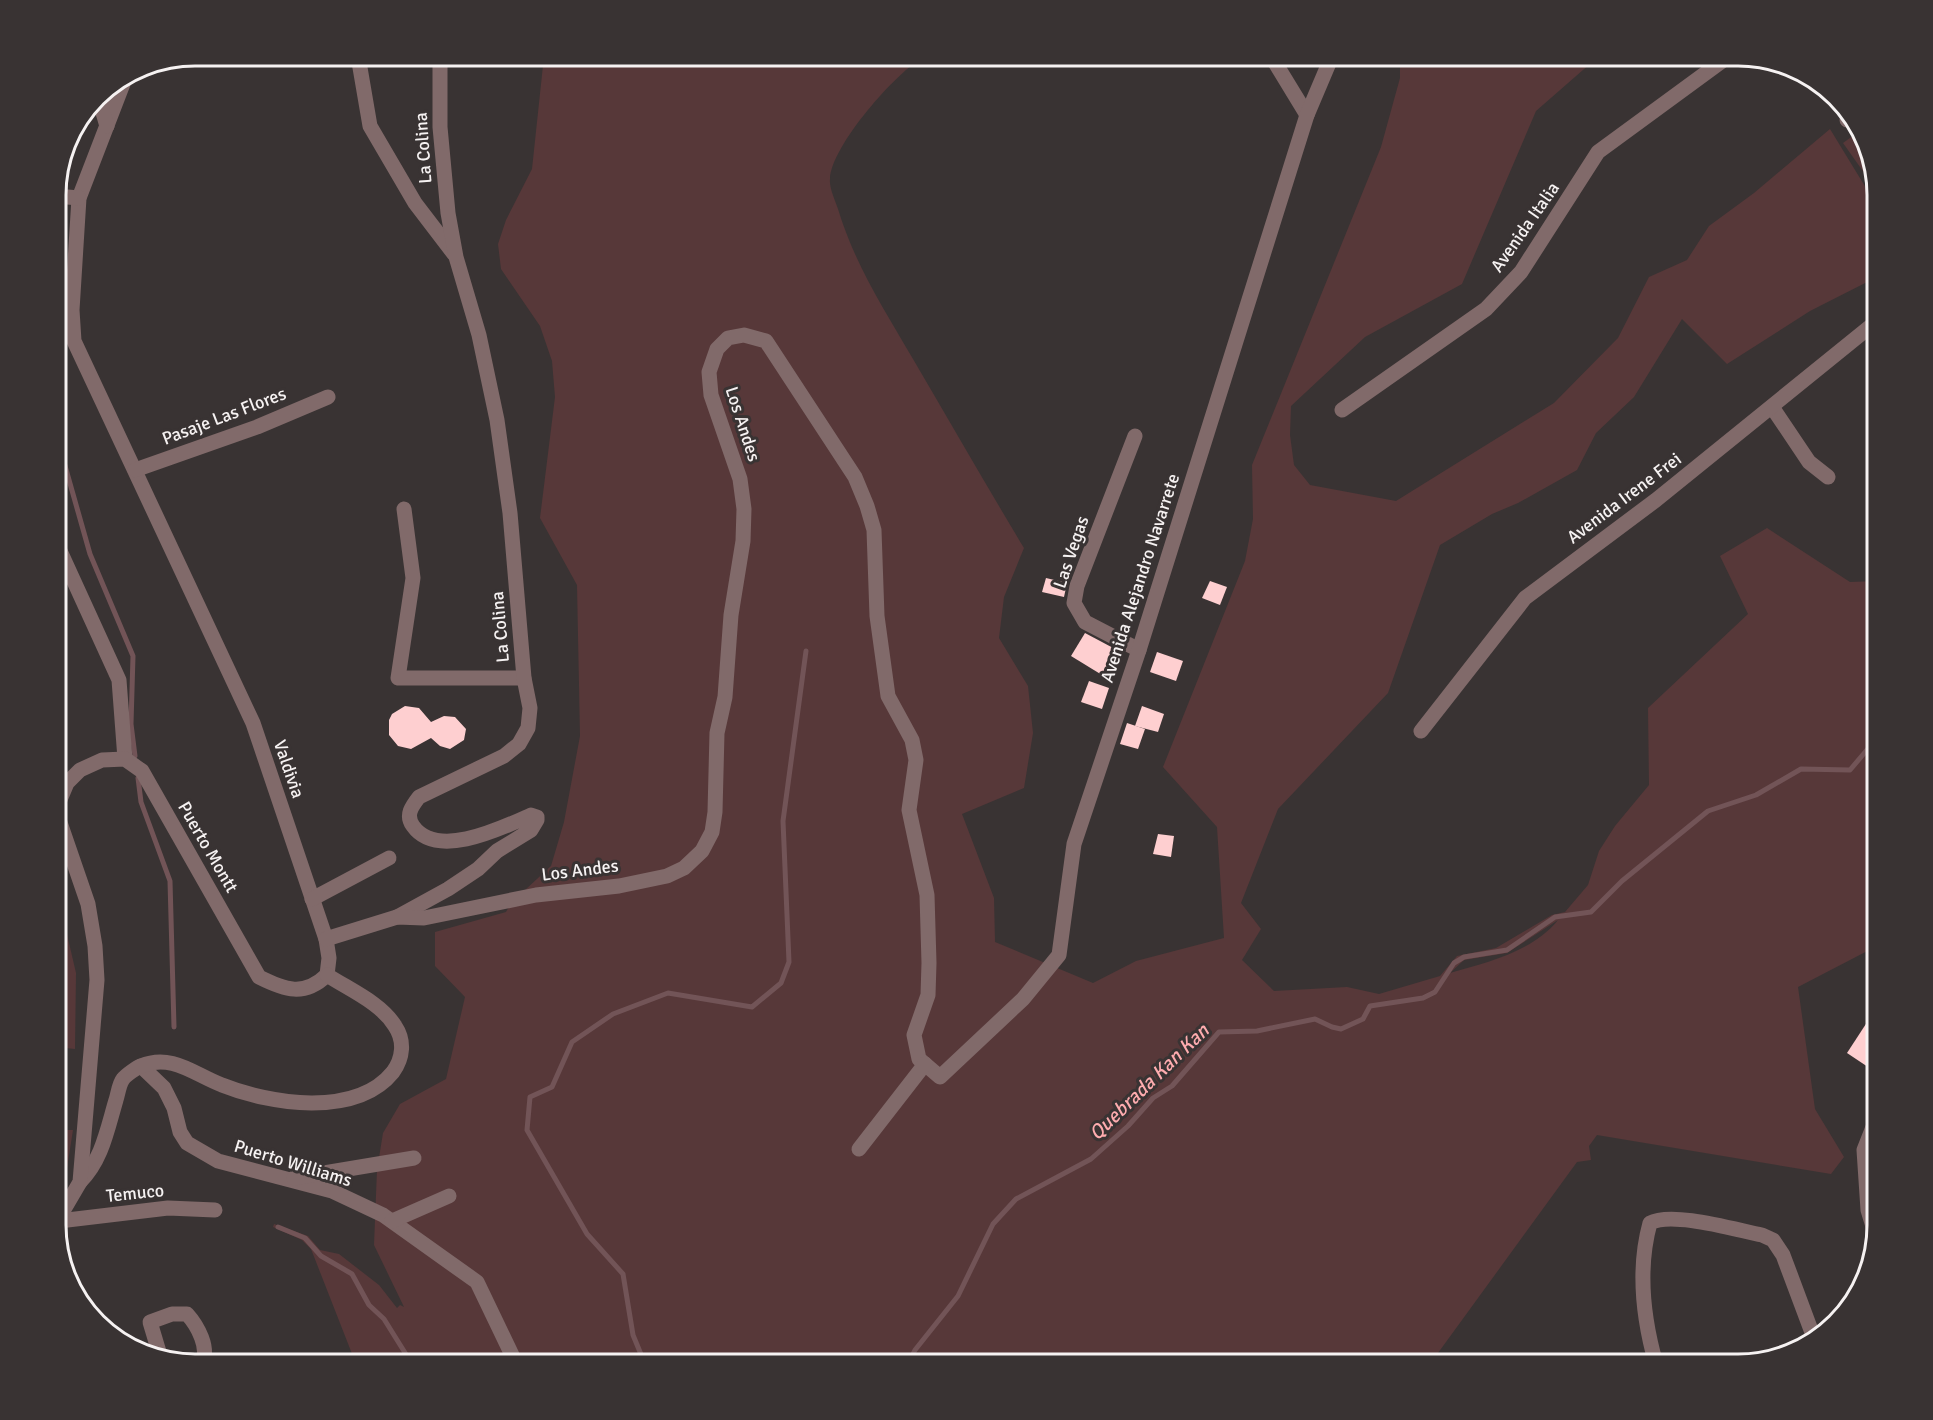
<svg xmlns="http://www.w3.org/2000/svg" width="1933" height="1420" font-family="Signika,sans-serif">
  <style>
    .green { fill: #573839; fill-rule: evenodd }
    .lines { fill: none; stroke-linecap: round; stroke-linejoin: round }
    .stream { stroke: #725457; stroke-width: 5 }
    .building { fill: #fecfd0 }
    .minor { stroke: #816a6a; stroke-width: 15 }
    .labels { text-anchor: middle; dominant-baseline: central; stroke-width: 6; stroke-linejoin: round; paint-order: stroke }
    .street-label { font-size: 18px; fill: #f6f2f2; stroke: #393333 }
    .water-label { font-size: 20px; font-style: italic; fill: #feacaf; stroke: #393333 }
    .rim { fill: none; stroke: #f6f2f2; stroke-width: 3 }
  </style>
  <rect width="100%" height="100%" fill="#393333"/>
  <!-- green -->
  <g class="green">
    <path d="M 544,56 L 925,56 C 897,71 831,146 830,179 C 829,188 835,200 838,209 C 855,265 884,309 913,359 C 950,422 986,485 1024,548 L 1004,597 L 999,638 L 1028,686 L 1033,733 L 1024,788 L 962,814 L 994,898 L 995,942 L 1093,983 L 1136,961 L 1224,938 L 1217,827 L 1163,767 L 1245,561 L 1253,519 L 1252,465 L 1381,147 L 1400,78 L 1400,56 L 1599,56 L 1536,111 L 1462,284 L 1365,337 L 1291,406 L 1290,435 L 1294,465 L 1310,485 L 1396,501 L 1554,403 L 1618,338 L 1649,277 L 1687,260 L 1709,226 L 1754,193 L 1830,129 L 1877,206 L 1877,277 L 1810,311 L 1727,364 L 1682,319 L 1634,397 L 1596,433 L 1577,470 L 1518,503 L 1492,514 L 1440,545 L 1388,693 L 1278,809 L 1241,903 L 1261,929 L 1242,960 L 1274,991 L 1347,987 L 1379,994 L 1440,976 L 1457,956 L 1496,948 L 1552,915 L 1565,912 L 1588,885 L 1599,851 L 1615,826 L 1649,785 L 1648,708 L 1748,614 L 1720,556 L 1767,528 L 1850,582 L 1877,581 L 1877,946 L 1798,987 L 1815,1109 L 1844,1157 L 1831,1174 L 1597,1135 L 1589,1146 L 1591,1160 L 1577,1162 L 1430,1364 L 356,1364 L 311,1249 L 302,1240 L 273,1227 L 274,1224 L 308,1236 L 320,1250 L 339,1254 L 379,1285 L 397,1308 L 400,1305 L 404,1307 L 374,1245 L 377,1170 L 383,1133 L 400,1104 L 446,1079 L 465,997 L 435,966 L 435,932 L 506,912 L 511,903 L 551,866 L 564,822 L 580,736 L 577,585 L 540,518 L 555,397 L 552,361 L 540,326 L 501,269 L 498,244 L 506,220 L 532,169 ZM 1558,920 C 1532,952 1488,962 1450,973 L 1464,960 L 1507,953 Z"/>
    <path d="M 1023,56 L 1098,56 C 1069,73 1052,68 1023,56 Z"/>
    <polygon points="1861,130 1863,133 1877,191 1843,143"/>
    <polygon points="56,887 76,973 75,1049 56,1047"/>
    <polygon points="56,1130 73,1130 65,1181 56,1198"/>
  </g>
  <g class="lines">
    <!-- stream -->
    <g class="stream">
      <polyline points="56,434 90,554 133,656 131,724 135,756"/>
      <polyline points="138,778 141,802 170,881 174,1027"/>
      <polyline points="278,1227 305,1238 321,1256 352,1274 369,1305 384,1319 412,1364"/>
      <polyline points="645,1364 633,1335 623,1274 587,1234 527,1130 530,1097 552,1087 572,1042 613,1014 668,993 752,1007 781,983 789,962 783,821 806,651"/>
      <polyline points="908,1364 915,1350 958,1296 993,1224 1016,1199 1091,1159 1128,1126 1153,1098 1172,1086 1219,1032 1257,1031 1315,1019 1332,1027 1341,1029 1363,1019 1370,1006 1423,998 1435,992 1454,963 1464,957 1507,950 1555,917 1591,912 1622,881 1708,811 1756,795 1801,769 1850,770 1877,738"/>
    </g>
  </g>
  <!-- building -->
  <g class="building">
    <polygon points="1046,578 1067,583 1064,597 1042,592"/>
    <polygon points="1210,581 1227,587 1220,605 1202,598"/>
    <polygon points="1085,633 1117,650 1102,675 1071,656"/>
    <polygon points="1157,652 1183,661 1176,681 1150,672"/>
    <polygon points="1089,681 1109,688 1102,709 1081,702"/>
    <polygon points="405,706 419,708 431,722 444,716 455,717 466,729 464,740 450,749 440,746 431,738 411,749 398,746 389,735 389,720 392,714"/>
    <polygon points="1142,706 1164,714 1158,732 1135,726"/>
    <polygon points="1127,723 1145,729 1138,749 1120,744"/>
    <polygon points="1158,834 1174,836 1171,857 1153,854"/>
    <polygon points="1877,1007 1877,1073 1847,1053"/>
  </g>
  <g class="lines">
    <!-- minor -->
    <g class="minor">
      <polyline points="358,56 370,126 415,203 454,254"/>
      <polyline points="1271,56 1307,115"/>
      <polyline points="126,76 79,198 72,310 74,341 253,723 326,939 329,958 327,975"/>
      <polyline points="98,96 107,126"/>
      <polyline points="1847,120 1850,117"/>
      <polyline points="56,196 79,198"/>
      <polyline points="1772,407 1809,462 1828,477"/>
      <polyline points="1342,410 1486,309 1521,272 1598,152 1729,56"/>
      <polyline points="1135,436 1077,586 1074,603 1085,622 1139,650"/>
      <polyline points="135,470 257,427 328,397"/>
      <polyline points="404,509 413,578 398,678 524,678"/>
      <polyline points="56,542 119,680 125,759"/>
      <polyline points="1421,731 1525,598 1656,500 1877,321"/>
      <path d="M 56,809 L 67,783 L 80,770 L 102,760 L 125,759 L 142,771 L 259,977 C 285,990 304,997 327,975"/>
      <polyline points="312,899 389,858"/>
      <path d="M 397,917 L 448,889 L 478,869 L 497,851 L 531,830 L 537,820 L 537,817 L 531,815 C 502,828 437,860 413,826 C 405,815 412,806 419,797 L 504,756 L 519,744 L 528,728 L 530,708 L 524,678 L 510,513 L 497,420 L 479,335 L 456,257 L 448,213 L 440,127 L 440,56"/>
      <polyline points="326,939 397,917 424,918 536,895 619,886 667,876 684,868 702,851 712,832 715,812 717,733 725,697 731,615 743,541 744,509 740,479 711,395 709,372 717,349 728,338 744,335 766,341 855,477 867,506 874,530 877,616 888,696 912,740 916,760 909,810 927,895 929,963 928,995 914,1035 919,1059 940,1077 1023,999 1059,955 1074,844 1139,650 1307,115 1332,56"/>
      <polyline points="141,1066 164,1088 174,1108 180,1132 187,1143 218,1161 332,1191 383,1215 477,1282 512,1355 513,1364"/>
      <polyline points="859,1149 925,1064"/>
      <polyline points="294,1178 414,1158"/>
      <path d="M 80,1182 C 102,1160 107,1130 116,1100 C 118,1094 119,1084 123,1079 C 126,1075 136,1068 141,1066 C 172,1053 195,1075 222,1085 C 269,1104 356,1118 393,1072 C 403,1058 405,1041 395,1026 C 381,1003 350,990 327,975"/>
      <polyline points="59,1221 168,1208 215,1210"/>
      <polyline points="392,1221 449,1196"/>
      <polyline points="56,1223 80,1182 97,980 95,946 88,904 56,811"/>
      <polyline points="1875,1233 1868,1210 1864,1150 1877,1117"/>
      <path d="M 159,1352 L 150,1322 L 172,1314 L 187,1314 C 197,1325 211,1349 201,1364"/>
      <path d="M 1656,1364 C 1643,1318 1637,1270 1650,1223 C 1672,1211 1736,1230 1762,1235 L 1773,1240 L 1783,1255 L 1814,1338"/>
    </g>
  </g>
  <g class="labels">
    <!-- street labels -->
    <g class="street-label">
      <text transform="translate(423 148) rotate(-94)">La Colina</text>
      <text transform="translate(1525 227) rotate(-55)">Avenida Italia</text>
      <text transform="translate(224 416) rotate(-21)">Pasaje Las Flores</text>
      <text transform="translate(743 424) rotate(72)">Los Andes</text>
      <text transform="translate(1624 498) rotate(-37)">Avenida Irene Frei</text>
      <text transform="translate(1071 552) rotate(-71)">Las Vegas</text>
      <text transform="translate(1140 578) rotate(-72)">Avenida Alejandro Navarrete</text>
      <text transform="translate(500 627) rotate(-95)">La Colina</text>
      <text transform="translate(289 769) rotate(71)">Valdivia</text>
      <text transform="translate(208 847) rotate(60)">Puerto Montt</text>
      <text transform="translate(580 870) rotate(-7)">Los Andes</text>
      <text transform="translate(293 1163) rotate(17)">Puerto Williams</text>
      <text transform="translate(135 1193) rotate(-6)">Temuco</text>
    </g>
    <!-- water labels -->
    <g class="water-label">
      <text transform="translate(1149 1082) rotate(-44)">Quebrada Kan Kan</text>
    </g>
  </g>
  <!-- crop -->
  <path d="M0 0H1933V1420H0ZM195 66H1738A129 129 0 0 1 1867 195V1225A129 129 0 0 1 1738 1354H195A129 129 0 0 1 66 1225V195A129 129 0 0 1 195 66Z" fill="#393333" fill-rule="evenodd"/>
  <path class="rim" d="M195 66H1738A129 129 0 0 1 1867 195V1225A129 129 0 0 1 1738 1354H195A129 129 0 0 1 66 1225V195A129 129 0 0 1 195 66Z"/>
</svg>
